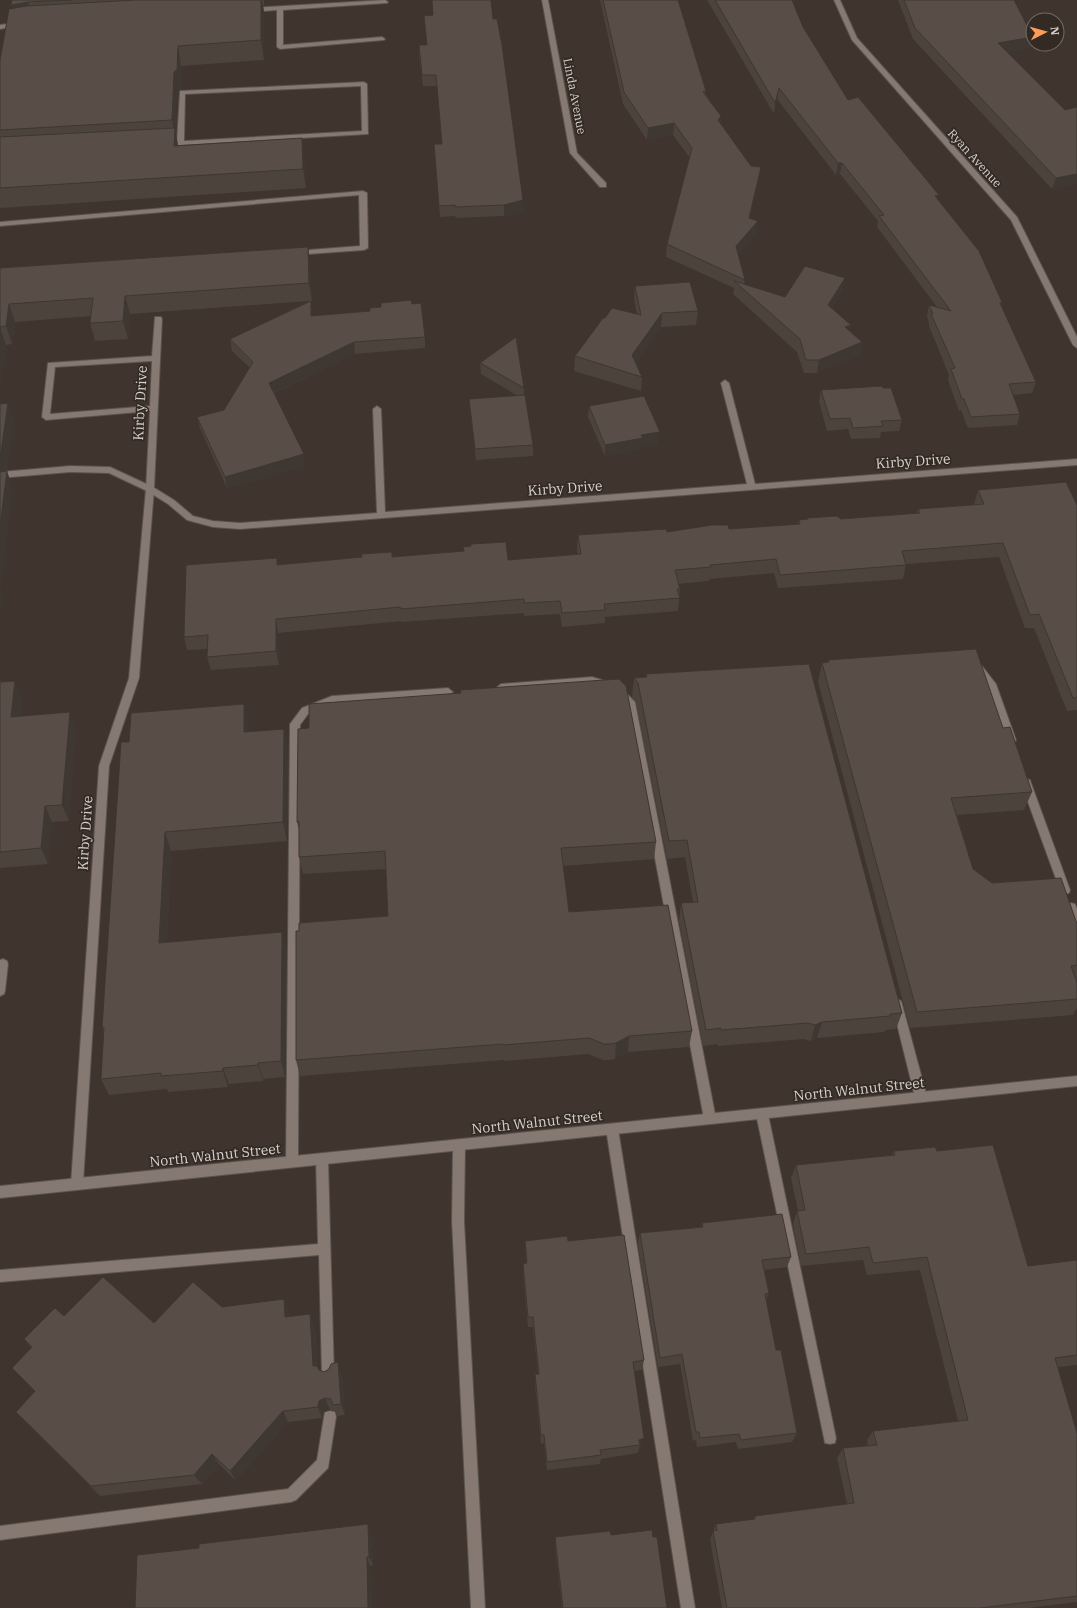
<svg xmlns="http://www.w3.org/2000/svg" width="1077" height="1608" font-family="'IBM Plex Serif',serif">
  <style>
    .lines { fill: none; stroke-linecap: round; stroke-linejoin: round }
    .service-casing { stroke: #5a524d; stroke-width: 2 }
    .minor-casing { stroke: #5a524d; stroke-width: 2 }
    .tertiary-casing { stroke: #5a524d; stroke-width: 2 }
    .service { fill: #857972; fill-rule: evenodd }
    .minor { fill: #857972; fill-rule: evenodd }
    .tertiary { fill: #857972; fill-rule: evenodd }
    .wall { fill: #4d433d }
    .shaded-wall { fill: #3e3732 }
    .building { fill: #594e47; stroke: #3e3732 }
    .labels { text-anchor: middle; dominant-baseline: central; stroke-width: 3.5; stroke-linejoin: round; paint-order: stroke }
    .far-street-label { font-size: 12px; fill: #d6d0cc; stroke: #342a24 }
    .street-label { font-size: 14px; fill: #d6d0cc; stroke: #342a24 }
  </style>
  <rect width="100%" height="100%" fill="#3f342e"/>
  <g class="lines">
    <!-- service casing -->
    <g class="service-casing">
      <g id="service">
        <polygon points="385,0 388,2 387,3 283,10 283,45 382,37 385,39 384,40 280,49 277,47 277,10 249,12 246,10 249,8"/>
        <polygon points="20,22 22,23 22,25 0,29 0,25"/>
        <path d="M 364,82 L 367,84 L 368,134 L 164,146 L 161,144 L 164,142 L 177,141 L 180,91 ZM 361,86 L 362,131 L 184,141 L 185,94 Z"/>
        <polygon points="363,191 367,193 368,248 364,250 295,255 291,253 295,251 360,246 359,195 0,226 0,222"/>
        <path d="M 155,317 L 161,317 L 162,319 L 154,489 L 139,678 L 109,766 L 83,1184 L 81,1188 L 77,1190 L 73,1188 L 71,1184 L 99,766 L 129,678 L 146,489 L 150,411 L 46,420 L 42,417 L 48,363 L 152,356 ZM 152,361 L 150,406 L 50,414 L 55,367 Z"/>
        <polygon points="979,665 982,666 996,684 1016,740 1014,743 1008,743 1006,740 987,685 974,669"/>
        <polygon points="592,677 609,682 611,685 606,689 592,685 501,692 496,688 501,684"/>
        <polygon points="448,688 453,692 448,696 333,704 308,714 300,725 298,1162 296,1166 292,1167 288,1166 286,1162 290,724 302,708 332,696"/>
        <polygon points="620,689 623,690 635,702 716,1119 714,1123 710,1124 706,1123 704,1119 626,704 615,693"/>
        <polygon points="1026,779 1030,780 1031,783 1070,890 1069,893 1065,894 1061,893 1060,890 1021,783 1022,780"/>
        <polygon points="1071,903 1075,904 1077,909 1077,929 1073,927 1066,907 1067,904"/>
        <polygon points="3,959 7,961 8,964 5,991 4,994 0,996 0,960"/>
        <polygon points="897,999 901,1001 902,1004 927,1097 925,1101 921,1102 917,1101 915,1097 892,1004 893,1001"/>
        <polygon points="762,1109 766,1110 768,1114 836,1438 835,1443 830,1444 825,1443 824,1438 756,1114 758,1110"/>
        <polygon points="612,1124 616,1125 618,1129 695,1608 681,1608 606,1129 608,1125"/>
        <polygon points="459,1140 463,1141 465,1145 464,1221 485,1608 471,1608 452,1221 453,1145 455,1141"/>
        <polygon points="322,1154 326,1155 328,1159 334,1376 332,1380 328,1382 324,1380 322,1376 319,1255 0,1282 0,1270 318,1244 316,1159 318,1155"/>
        <polygon points="330,1411 335,1412 336,1417 328,1468 296,1500 291,1502 0,1540 0,1526 288,1489 317,1460 324,1417 325,1412"/>
      </g>
    </g>
    <!-- minor casing -->
    <g class="minor-casing">
      <g id="minor">
        <polygon points="542,0 548,0 577,153 606,183 606,187 600,187 570,153"/>
        <polygon points="834,0 840,0 857,38 1017,217 1077,337 1077,348 1073,345 1011,220 852,40"/>
        <polygon points="725,380 729,383 755,484 1077,459 1077,465 240,529 213,527 187,520 168,504 147,491 109,473 70,472 0,478 0,472 70,466 110,467 153,487 174,500 193,516 213,521 240,523 377,513 373,409 377,406 381,409 385,512 747,484 721,383"/>
      </g>
    </g>
    <!-- tertiary casing -->
    <g class="tertiary-casing">
      <polygon id="tertiary" points="1077,1076 1077,1086 0,1198 0,1186"/>
    </g>
    <!-- service -->
    <use href="#service" class="service"/>
    <!-- minor -->
    <use href="#minor" class="minor"/>
    <!-- tertiary -->
    <use href="#tertiary" class="tertiary"/>
  </g>
  <!-- wall -->
  <g class="wall">
    <polygon points="12,0 264,0 264,5 263,5 264,12 264,60 181,66 181,89 178,92 176,134 178,145 305,158 306,188 0,208 0,60 12,8 11,5"/>
    <polygon points="600,0 678,0 706,95 721,116 721,124 759,180 750,219 756,234 738,255 745,280 744,284 785,297 845,278 842,291 832,308 850,331 862,342 859,355 817,373 804,373 797,352 733,294 734,288 666,257 667,244 690,158 673,135 647,140 623,104"/>
    <polygon points="707,0 792,0 803,27 848,100 938,201 1002,302 1001,306 1036,382 1032,393 1013,395 1020,414 1017,425 968,428 961,410 959,411 948,380 949,375 929,326 929,323 927,316 929,305 937,307 877,227 878,221 840,174 836,175 777,99 774,114"/>
    <polygon points="898,0 1014,0 1033,37 1030,48 1007,52 1065,110 1077,107 1077,184 1052,189 913,39"/>
    <polygon points="424,16 493,19 523,200 523,211 504,216 456,218 455,216 440,217 434,144 442,144 437,86 423,86 419,56 419,45 427,45"/>
    <polygon points="308,247 310,265 312,301 311,301 312,316 370,311 412,304 425,337 425,348 355,354 274,393 306,466 227,488 200,428 197,417 224,410 250,368 232,351 230,339 309,301 130,314 128,339 95,341 90,323 91,316 15,322 12,344 6,345 0,385 0,268"/>
    <polygon points="635,286 698,311 696,325 661,327 636,363 642,377 641,391 574,371 575,356 605,318 637,314 634,300"/>
    <polygon points="480,363 524,388 524,395 533,445 533,456 476,460 470,410 469,399 518,396 481,374"/>
    <polygon points="883,388 902,420 899,431 881,432 880,438 851,439 848,429 827,431 819,401 821,390"/>
    <polygon points="589,406 659,443 642,446 642,449 605,456 588,417"/>
    <polygon points="978,490 1077,505 1077,710 1067,711 1034,628 1025,628 999,557 906,564 903,579 778,588 774,573 710,579 709,581 678,584 680,589 678,611 605,617 605,623 562,627 560,614 524,616 524,613 402,622 402,621 278,633 279,665 211,670 207,657 208,649 187,650 184,637 277,558 278,565 392,557 508,560 578,554 577,549 578,535 667,532 729,529 798,524 799,520 807,519 807,518 841,519 917,513 918,509 974,505 974,504"/>
    <polygon points="828,660 1003,728 1032,792 1024,810 957,815 973,869 992,883 1077,924 1077,1008 1073,1015 910,1028 818,682 822,663 828,662"/>
    <polygon points="646,674 902,1013 896,1029 885,1030 884,1032 817,1038 811,1041 803,1039 718,1046 718,1044 703,1046 679,921 681,903 693,902 685,857 667,859 636,702 632,697 634,678 646,677"/>
    <polygon points="0,679 1,682 22,698 20,716 70,712 76,729 69,821 52,822 48,864 0,868"/>
    <polygon points="249,724 249,732 284,729 288,748 287,841 171,851 167,942 286,950 285,1077 263,1079 263,1081 229,1084 228,1087 168,1092 167,1089 109,1095 101,1079 104,1033 102,1028 129,742"/>
    <polygon points="297,822 656,842 654,859 563,866 569,912 692,1031 689,1047 628,1052 615,1059 609,1060 603,1060 588,1054 504,1061 504,1060 300,1076 296,1060 388,916 386,869 303,874 299,857 299,830"/>
    <polygon points="894,1151 937,1151 1028,1266 1077,1260 1077,1365 1058,1367 1077,1433 1077,1602 1028,1608 722,1608 710,1539 716,1524 753,1519 755,1516 847,1504 837,1458 843,1448 868,1446 867,1440 873,1431 958,1421 920,1270 867,1275 863,1260 801,1266 793,1224 797,1211 798,1211 791,1178 796,1165 892,1155"/>
    <polygon points="702,1223 791,1257 787,1267 764,1270 769,1293 766,1300 776,1350 797,1433 792,1442 738,1449 736,1442 697,1447 696,1440 693,1441 680,1364 658,1367 638,1244 640,1233 701,1227"/>
    <polygon points="525,1241 568,1241 644,1360 642,1370 634,1371 644,1438 642,1447 639,1448 638,1453 601,1459 600,1464 547,1470 544,1443 541,1444 535,1384 535,1374 538,1374 533,1327 528,1327 523,1274 523,1264 526,1263"/>
    <polygon points="284,1299 289,1312 290,1316 310,1314 315,1326 317,1366 319,1370 324,1372 342,1374 345,1415 337,1416 335,1411 330,1410 324,1412 322,1418 288,1422 236,1481 219,1464 202,1484 100,1496 16,1412 35,1392 12,1368 31,1348 24,1339 64,1316 154,1323 222,1307"/>
    <polygon points="371,1534 373,1565 370,1566 372,1608 135,1608"/>
    <polygon points="611,1535 653,1537 667,1608 562,1608 555,1545 555,1537"/>
  </g>
  <!-- shaded-wall -->
  <g class="shaded-wall">
    <polygon points="261,0 262,0 264,12 264,60 261,40"/>
    <polygon points="28,2 32,18 16,21 11,5"/>
    <polygon points="1033,37 1030,48 995,54 998,43"/>
    <polygon points="178,46 181,66 181,89 178,92 176,134 178,147 174,146 174,133 172,120 174,72"/>
    <polygon points="779,88 777,99 774,114 775,103"/>
    <polygon points="721,116 720,129 718,120"/>
    <polygon points="674,123 673,135 647,140 648,128"/>
    <polygon points="302,138 305,158 306,188 303,169"/>
    <polygon points="838,163 842,163 840,174 836,175"/>
    <polygon points="761,167 759,180 748,231 749,218"/>
    <polygon points="1077,174 1077,184 1052,189 1056,178"/>
    <polygon points="939,195 937,207 935,196"/>
    <polygon points="523,200 523,211 504,216 504,205"/>
    <polygon points="758,221 756,234 735,259 736,246"/>
    <polygon points="308,247 310,265 312,301 309,283"/>
    <polygon points="845,278 842,291 826,318 828,305"/>
    <polygon points="125,296 130,314 128,339 123,321"/>
    <polygon points="311,301 312,312 313,327 311,316"/>
    <polygon points="9,304 15,322 12,344 6,326"/>
    <polygon points="662,313 661,327 631,370 632,355"/>
    <polygon points="851,325 848,338 845,327"/>
    <polygon points="0,327 6,345 0,385"/>
    <polygon points="354,342 355,354 271,394 269,383"/>
    <polygon points="862,342 859,355 817,373 819,360"/>
    <polygon points="8,403 14,421 8,470 3,471 6,478 7,471 13,489 1,589 3,594 0,618 0,453"/>
    <polygon points="660,432 659,443 642,446 642,449 605,456 605,445 641,435"/>
    <polygon points="304,454 306,466 227,488 225,477"/>
    <polygon points="276,619 278,633 279,665 276,651"/>
    <polygon points="15,681 22,698 19,733 11,717"/>
    <polygon points="244,704 249,724 249,752 244,732"/>
    <polygon points="70,712 76,729 69,821 62,805"/>
    <polygon points="284,729 288,748 287,841 283,822"/>
    <polygon points="45,806 52,822 48,864 41,848"/>
    <polygon points="165,832 171,851 166,960 159,943"/>
    <polygon points="282,932 286,950 285,1077 281,1061"/>
    <polygon points="822,1022 817,1038 811,1041 815,1025"/>
    <polygon points="629,1036 628,1052 615,1059 616,1043"/>
    <polygon points="258,1063 263,1079 263,1081 258,1065"/>
    <polygon points="223,1068 229,1084 228,1087 223,1071"/>
    <polygon points="284,1299 289,1312 290,1329 285,1317"/>
    <polygon points="310,1314 315,1326 317,1378 313,1366"/>
    <polygon points="338,1362 342,1374 345,1415 341,1404"/>
    <polygon points="325,1398 330,1410 324,1412 322,1418 318,1407 319,1401"/>
    <polygon points="283,1411 288,1422 236,1481 230,1471"/>
    <polygon points="644,1438 642,1447 639,1448 640,1445 639,1440"/>
    <polygon points="212,1454 219,1464 202,1484 194,1475"/>
    <polygon points="368,1524 371,1534 373,1565 369,1557"/>
    <polygon points="367,1557 370,1566 372,1608 368,1608"/>
  </g>
  <!-- building -->
  <g class="building">
    <polygon points="12,0 72,0 28,2 11,5"/>
    <polygon points="136,0 261,0 261,40 178,46 177,70 174,72 172,120 0,130 0,60 9,9 27,6"/>
    <polygon points="432,0 491,0 493,19 497,19 502,45 523,200 504,205 455,207 455,205 439,206 434,144 442,144 436,75 422,75 419,45 427,45 424,16 433,15"/>
    <polygon points="603,0 678,0 706,91 703,92 721,116 718,120 751,166 761,167 749,218 758,221 736,246 745,280 667,244 692,148 674,123 648,128 624,92"/>
    <polygon points="715,0 792,0 803,27 848,100 858,97 939,195 935,196 979,251 1002,302 1000,303 1036,382 1009,384 1020,414 971,417 964,399 962,399 951,369 955,368 931,314 933,314 929,305 951,311 879,216 884,215 842,163 838,163 779,88 775,103"/>
    <polygon points="904,0 1014,0 1033,37 998,43 1065,110 1077,107 1077,174 1056,178 915,28"/>
    <polygon points="175,128 174,146 302,138 303,169 0,188 0,137"/>
    <polygon points="308,247 309,283 125,296 123,321 90,323 93,298 9,304 6,326 0,327 0,329 0,268"/>
    <polygon points="805,266 845,278 828,305 851,325 845,327 862,342 819,360 806,360 800,339 734,281 785,297"/>
    <polygon points="690,282 698,311 662,313 632,355 642,377 575,356 603,318 605,318 612,308 641,315 635,286"/>
    <polygon points="411,300 412,304 421,303 425,337 354,342 269,383 304,454 225,477 197,417 224,410 253,362 230,339 311,301 311,316 370,311 370,308 381,307 381,303"/>
    <polygon points="516,337 524,388 480,363"/>
    <polygon points="882,386 883,388 891,388 902,420 881,421 883,426 853,428 850,418 830,419 821,390"/>
    <polygon points="525,395 533,445 475,449 469,399"/>
    <polygon points="644,396 660,432 641,435 643,438 605,445 589,406"/>
    <polygon points="8,403 1,452 0,453 0,404"/>
    <polygon points="7,471 0,526 0,472"/>
    <polygon points="1066,482 1077,505 1077,697 1073,698 1039,614 1030,615 1003,543 902,551 906,565 780,575 776,559 710,565 711,567 675,570 680,589 677,589 680,598 604,604 605,610 562,613 560,601 524,603 524,599 401,609 400,607 276,619 276,651 207,657 208,635 184,637 186,565 277,558 277,565 362,557 361,554 392,552 392,557 464,551 463,547 471,546 471,544 506,542 508,560 581,554 578,535 666,529 667,532 712,525 728,525 729,529 800,524 799,520 808,519 807,518 837,516 841,519 920,513 918,509 984,504 978,490"/>
    <polygon points="976,649 1003,728 1010,727 1032,792 951,798 973,869 992,883 1061,878 1077,924 1077,965 1071,966 1077,983 1077,999 917,1012 822,663 829,662 828,660"/>
    <polygon points="809,664 902,1013 890,1014 890,1016 822,1022 815,1025 808,1023 721,1030 721,1028 706,1030 681,903 698,902 687,840 669,841 638,683 634,678 647,677 646,674"/>
    <polygon points="619,679 626,686 656,842 561,848 569,912 668,905 692,1031 629,1036 616,1043 610,1044 604,1044 589,1038 503,1045 503,1044 296,1060 296,931 299,931 299,923 388,916 385,851 299,857 299,821 297,822 298,729 309,728 309,704 461,693 460,690"/>
    <polygon points="15,681 11,717 70,712 62,805 45,806 41,848 0,852 0,682"/>
    <polygon points="244,704 244,732 284,729 283,822 165,832 159,943 282,932 281,1061 258,1063 258,1065 223,1068 223,1071 161,1076 161,1073 101,1079 104,1027 102,1028 121,742 129,742 131,713"/>
    <polygon points="993,1145 1028,1266 1077,1260 1077,1355 1055,1358 1077,1433 1077,1596 980,1608 727,1608 713,1531 717,1530 716,1524 755,1519 755,1516 854,1503 843,1448 877,1445 873,1431 968,1420 927,1257 873,1263 869,1247 806,1254 797,1211 805,1210 796,1165 895,1155 894,1151 935,1147 937,1151"/>
    <polygon points="782,1214 791,1257 762,1260 769,1293 765,1294 776,1350 781,1350 797,1433 741,1440 739,1434 700,1438 699,1432 696,1432 682,1354 660,1358 640,1233 703,1227 702,1223"/>
    <polygon points="624,1235 644,1360 633,1362 644,1438 639,1440 640,1445 600,1450 601,1455 547,1462 544,1435 541,1435 535,1374 539,1374 533,1317 528,1317 523,1264 527,1263 525,1241 567,1236 568,1241"/>
    <polygon points="103,1277 154,1323 193,1282 222,1307 284,1299 285,1317 310,1314 313,1366 317,1366 319,1370 324,1372 329,1369 331,1364 338,1362 341,1404 333,1405 331,1399 325,1398 319,1401 318,1407 283,1411 230,1471 212,1454 194,1475 91,1486 16,1412 35,1391 12,1368 32,1347 24,1339 55,1308 64,1316"/>
    <polygon points="368,1524 369,1557 367,1557 368,1608 135,1608 137,1555 199,1548 199,1544"/>
    <polygon points="652,1530 653,1537 657,1537 667,1608 563,1608 555,1537 610,1531 611,1535"/>
  </g>
  <g class="labels">
    <!-- far-street labels -->
    <g class="far-street-label">
      <text transform="translate(575 96) rotate(79)">Linda Avenue</text>
      <text transform="translate(975 158) rotate(48)">Ryan Avenue</text>
    </g>
    <!-- street labels -->
    <g class="street-label">
      <text transform="translate(140 403) rotate(-87)">Kirby Drive</text>
      <text transform="translate(913 461) rotate(-4)">Kirby Drive</text>
      <text transform="translate(565 488) rotate(-4)">Kirby Drive</text>
      <text transform="translate(85 833) rotate(-86)">Kirby Drive</text>
      <text transform="translate(859 1089) rotate(-6)">North Walnut Street</text>
      <text transform="translate(537 1122) rotate(-6)">North Walnut Street</text>
      <text transform="translate(215 1155) rotate(-6)">North Walnut Street</text>
    </g>
  </g>
  <!-- north arrow -->
  <g transform="translate(1045 32) rotate(84)"><circle r="19" fill="#342a24" stroke="#756c67"/>
  <path d="M0-3L7 15L0 10L-7 15Z" fill="#fe9b59"/>
  <text y="-6" font-size="11" font-weight="bold" text-anchor="middle" fill="#d6d0cc">N</text>
  </g>
</svg>
